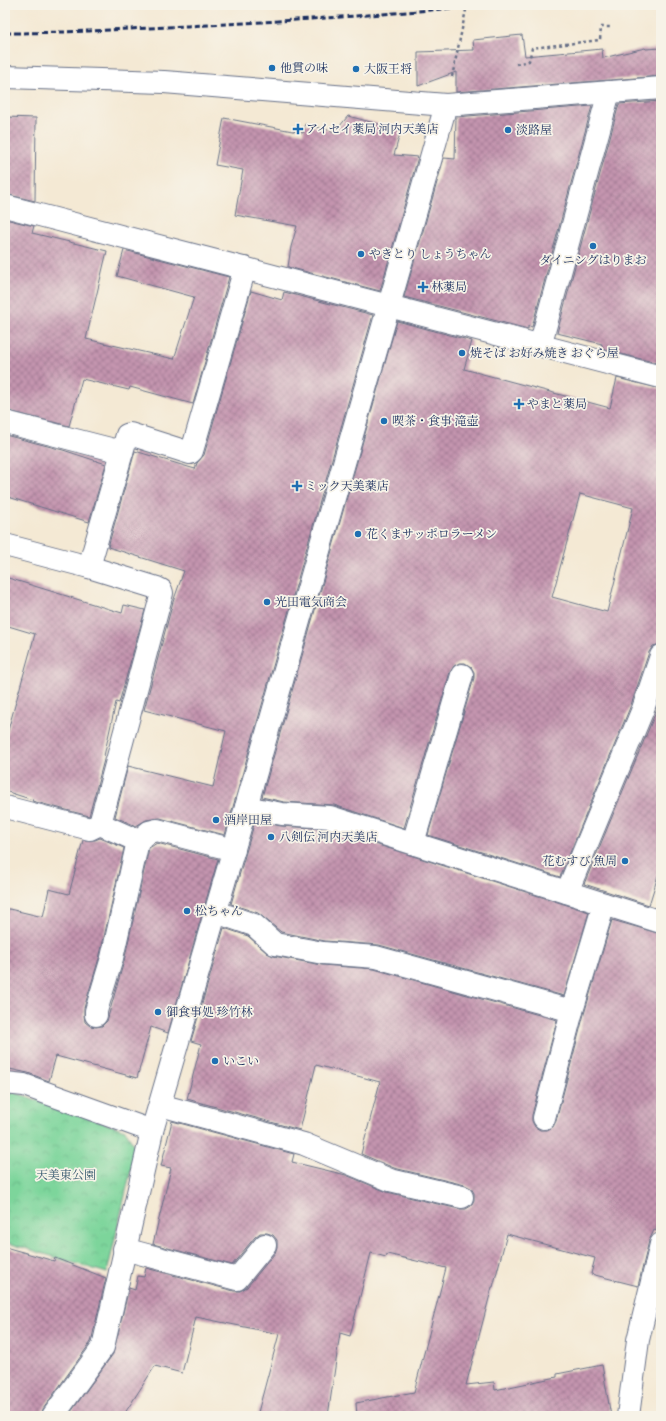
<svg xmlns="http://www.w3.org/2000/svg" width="666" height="1421" font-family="Alegreya,'Noto Serif JP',serif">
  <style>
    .park { fill: url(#park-crowns); stroke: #4c827c }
    .building { fill: url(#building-cross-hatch); fill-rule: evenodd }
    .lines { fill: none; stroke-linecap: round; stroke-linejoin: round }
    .minor-casing { stroke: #677087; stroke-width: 24 }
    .path { stroke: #677087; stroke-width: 2.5; stroke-dasharray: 3 3; stroke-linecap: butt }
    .minor { stroke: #fff; stroke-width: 22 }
    .rail { stroke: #1b2f5e; stroke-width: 3; stroke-dasharray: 6 3; stroke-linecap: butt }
    .poi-dot { fill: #1f6fb2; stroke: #f7f3e8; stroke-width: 1.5 }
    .labels { text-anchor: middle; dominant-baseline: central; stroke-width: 3.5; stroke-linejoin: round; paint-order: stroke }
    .poi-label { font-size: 12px; fill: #1b2f5e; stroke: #f7f3e8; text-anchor: start }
    .park-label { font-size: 12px; fill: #34586d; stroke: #f7f3e8 }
  </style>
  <defs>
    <pattern id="park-crowns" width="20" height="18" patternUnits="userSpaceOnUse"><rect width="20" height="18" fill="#7dd59b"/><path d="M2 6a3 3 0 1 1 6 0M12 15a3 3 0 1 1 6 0" fill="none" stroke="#6bb788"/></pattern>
    <pattern id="building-cross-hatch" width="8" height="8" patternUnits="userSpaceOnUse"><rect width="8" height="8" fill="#c494af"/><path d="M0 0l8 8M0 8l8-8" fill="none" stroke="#9e7992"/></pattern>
  </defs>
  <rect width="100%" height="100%" fill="#f7f3e8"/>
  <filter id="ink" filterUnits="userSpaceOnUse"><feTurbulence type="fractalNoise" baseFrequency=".025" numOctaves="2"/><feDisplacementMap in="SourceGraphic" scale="8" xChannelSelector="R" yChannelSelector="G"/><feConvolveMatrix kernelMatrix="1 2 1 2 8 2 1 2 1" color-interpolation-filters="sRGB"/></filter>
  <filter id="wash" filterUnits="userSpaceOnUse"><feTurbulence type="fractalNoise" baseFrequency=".012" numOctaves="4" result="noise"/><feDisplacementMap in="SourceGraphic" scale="16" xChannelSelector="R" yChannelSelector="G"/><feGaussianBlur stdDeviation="0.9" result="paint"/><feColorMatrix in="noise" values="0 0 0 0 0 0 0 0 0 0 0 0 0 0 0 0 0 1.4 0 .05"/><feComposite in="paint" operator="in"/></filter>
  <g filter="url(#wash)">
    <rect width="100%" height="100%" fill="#f4e9d4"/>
    <!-- park -->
    <polygon class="park" points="5,1091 13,1092 125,1130 136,1148 107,1273 5,1242"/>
    <g id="blocks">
      <!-- building -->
      <g class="building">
        <polygon points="522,35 525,56 602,49 603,58 645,48 646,49 661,48 661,76 456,92 456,72 418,86 418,52 474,50 473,40"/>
        <polygon points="661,101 661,364 601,349 602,344 557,333 619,104"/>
        <polygon points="592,106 532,327 528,326 528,329 404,297 444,158 455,159 456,117"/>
        <polygon points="348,116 401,130 394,155 418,157 380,291 288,267 291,247 297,226 235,215 243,170 215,165 224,118 303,133 305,124 335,132"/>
        <polygon points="5,117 36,118 35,201 5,194"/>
        <polygon points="5,219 34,226 32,233 107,251 86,339 174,359 194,297 117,276 124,250 229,277 193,404 130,387 129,390 82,379 69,426 5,410"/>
        <polygon points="251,291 282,300 284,292 373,315 225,835 160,818 146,820 136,826 115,817 128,766 213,787 226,731 144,710 173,602 184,571 108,547 135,451 195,469 197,463 204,455"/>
        <path d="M 397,321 L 472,341 L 464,369 L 610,408 L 617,378 L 661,389 L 661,644 L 653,646 L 649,652 L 631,705 L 560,877 L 428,835 L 474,678 L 474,672 L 471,667 L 465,663 L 459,663 L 454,666 L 450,672 L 404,828 L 334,805 L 284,802 L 262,797 ZM 580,494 L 633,508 L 607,612 L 552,597 Z"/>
        <polygon points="5,435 63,450 106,464 89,522 5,496"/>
        <polygon points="5,577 122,613 124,605 145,610 119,703 116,702 104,756 105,756 89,816 32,801 33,800 5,791 5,741 35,634 5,625"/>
        <polygon points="661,695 661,866 649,905 584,884 655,714"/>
        <polygon points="255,821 281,826 328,829 589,912 564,996 379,945 325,941 281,932 258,913 231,904"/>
        <polygon points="100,838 124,848 100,955 84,1008 84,1015 85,1022 90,1026 96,1027 102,1026 107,1021 124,961 149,848 157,843 218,859 168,1033 151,1027 137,1078 56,1056 49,1081 28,1073 5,1068 5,908 43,917 49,889 69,894 83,840 95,840"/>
        <polygon points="612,920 661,934 661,1209 656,1231 654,1230 649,1241 638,1286 591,1274 595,1258 507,1234 493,1287 492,1287 466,1385 494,1382 495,1390 557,1377 557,1374 602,1365 611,1416 357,1416 356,1403 414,1392 446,1268 387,1254 386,1257 371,1253 350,1336 340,1333 328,1416 257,1416 279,1334 196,1317 182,1373 155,1366 123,1416 68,1416 113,1354 129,1288 135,1290 138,1276 144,1277 146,1268 234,1291 240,1291 247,1287 275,1253 277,1247 277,1240 273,1235 267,1233 260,1233 255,1237 232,1265 153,1244 171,1168 161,1166 172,1121 294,1154 292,1162 346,1175 387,1192 459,1209 466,1209 471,1206 474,1200 474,1193 471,1188 465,1185 394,1168 361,1154 380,1082 316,1065 300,1130 187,1099 201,1044 191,1041 224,928 248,936 267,953 273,956 322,965 374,969 557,1020 532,1115 532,1121 535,1127 540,1130 547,1130 553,1127 556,1121 584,1014"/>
        <polygon points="5,1247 54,1261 55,1258 106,1278 91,1342 43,1409 41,1416 5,1416"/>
      </g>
    </g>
  </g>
  <g filter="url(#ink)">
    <use href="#blocks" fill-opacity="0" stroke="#677087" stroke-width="1"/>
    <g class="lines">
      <!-- minor casing -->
      <g class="minor-casing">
        <g id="minor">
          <polyline points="5,77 164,82 446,105 661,88"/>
          <polyline points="5,206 661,377"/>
          <polyline points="540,346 609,92"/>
          <polyline points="5,422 122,452"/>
          <polyline points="5,545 89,567 157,588 161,590 162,593 100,824 90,829 5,807"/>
          <polyline points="89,567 127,435 130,434 190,453 192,451 245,268"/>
          <polyline points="246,807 282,814 330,817 661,922"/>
          <polyline points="100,824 138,841 149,832 157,830 234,850"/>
          <polyline points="413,843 462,675"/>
          <polyline points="567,892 643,709 661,656"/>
          <polyline points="216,912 254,925 275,944 323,953 376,957 572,1011"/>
          <polyline points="96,1015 96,1011 112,958 138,841"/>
          <polyline points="5,1083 24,1085 152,1131"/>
          <polyline points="160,1105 304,1144 390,1180 462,1197"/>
          <polyline points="544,1118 572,1011 604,904"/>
          <polyline points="124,1249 237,1279 265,1245"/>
          <polyline points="53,1416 103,1347 152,1131 246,807 446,105"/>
          <polyline points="628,1416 638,1340 661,1244"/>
        </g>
      </g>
      <!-- path -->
      <g class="path">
        <polyline points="516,64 529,61 532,48 600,40 601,27 611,27"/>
        <polyline points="452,77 467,5"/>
      </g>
      <!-- minor -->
      <use href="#minor" class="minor"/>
      <!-- rail -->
      <path class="rail" d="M 5,33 C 66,33 126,29 187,26 C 286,21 385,15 483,5"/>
    </g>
  </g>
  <!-- markers -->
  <g class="poi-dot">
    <circle cx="272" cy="68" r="4"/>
    <circle cx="356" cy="69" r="4"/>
    <path d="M296 123h4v4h4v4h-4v4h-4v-4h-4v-4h4z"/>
    <circle cx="508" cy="130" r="4"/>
    <circle cx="593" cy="246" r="4"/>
    <circle cx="361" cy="254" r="4"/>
    <path d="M421 281h4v4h4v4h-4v4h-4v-4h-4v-4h4z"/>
    <circle cx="462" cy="353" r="4"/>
    <path d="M517 398h4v4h4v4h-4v4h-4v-4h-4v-4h4z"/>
    <circle cx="384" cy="421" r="4"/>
    <path d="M295 480h4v4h4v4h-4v4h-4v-4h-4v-4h4z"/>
    <circle cx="358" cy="534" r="4"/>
    <circle cx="267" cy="602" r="4"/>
    <circle cx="216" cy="820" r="4"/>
    <circle cx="271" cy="837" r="4"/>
    <circle cx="625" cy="861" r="4"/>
    <circle cx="187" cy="911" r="4"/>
    <circle cx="158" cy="1012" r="4"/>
    <circle cx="215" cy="1061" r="4"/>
  </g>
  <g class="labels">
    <!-- poi labels -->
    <g class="poi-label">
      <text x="280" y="68">他貫の味</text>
      <text x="364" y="69">大阪王将</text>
      <text x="306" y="129">アイセイ薬局 河内天美店</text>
      <text x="516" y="130">淡路屋</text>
      <text x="369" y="254">やきとり しょうちゃん</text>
      <text x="593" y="260" text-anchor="middle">ダイニングはりまお</text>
      <text x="431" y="287">林薬局</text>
      <text x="470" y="353">焼そば お好み焼き おぐら屋</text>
      <text x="527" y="404">やまと薬局</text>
      <text x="392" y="421">喫茶・食事 滝壺</text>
      <text x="305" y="486">ミック天美薬店</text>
      <text x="366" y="534">花くまサッポロラーメン</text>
      <text x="275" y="602">光田電気商会</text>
      <text x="224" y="820">酒岸田屋</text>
      <text x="279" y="837">八剣伝 河内天美店</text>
      <text x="617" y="861" text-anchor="end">花むすび 魚周</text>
      <text x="195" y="911">松ちゃん</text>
      <text x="166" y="1012">御食事処 珍竹林</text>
      <text x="223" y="1061">いこい</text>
    </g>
    <!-- park labels -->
    <g class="park-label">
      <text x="66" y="1175">天美東公園</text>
    </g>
  </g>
  <!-- margin -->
  <rect width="666" height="1421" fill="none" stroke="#f7f3e8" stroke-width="20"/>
</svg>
